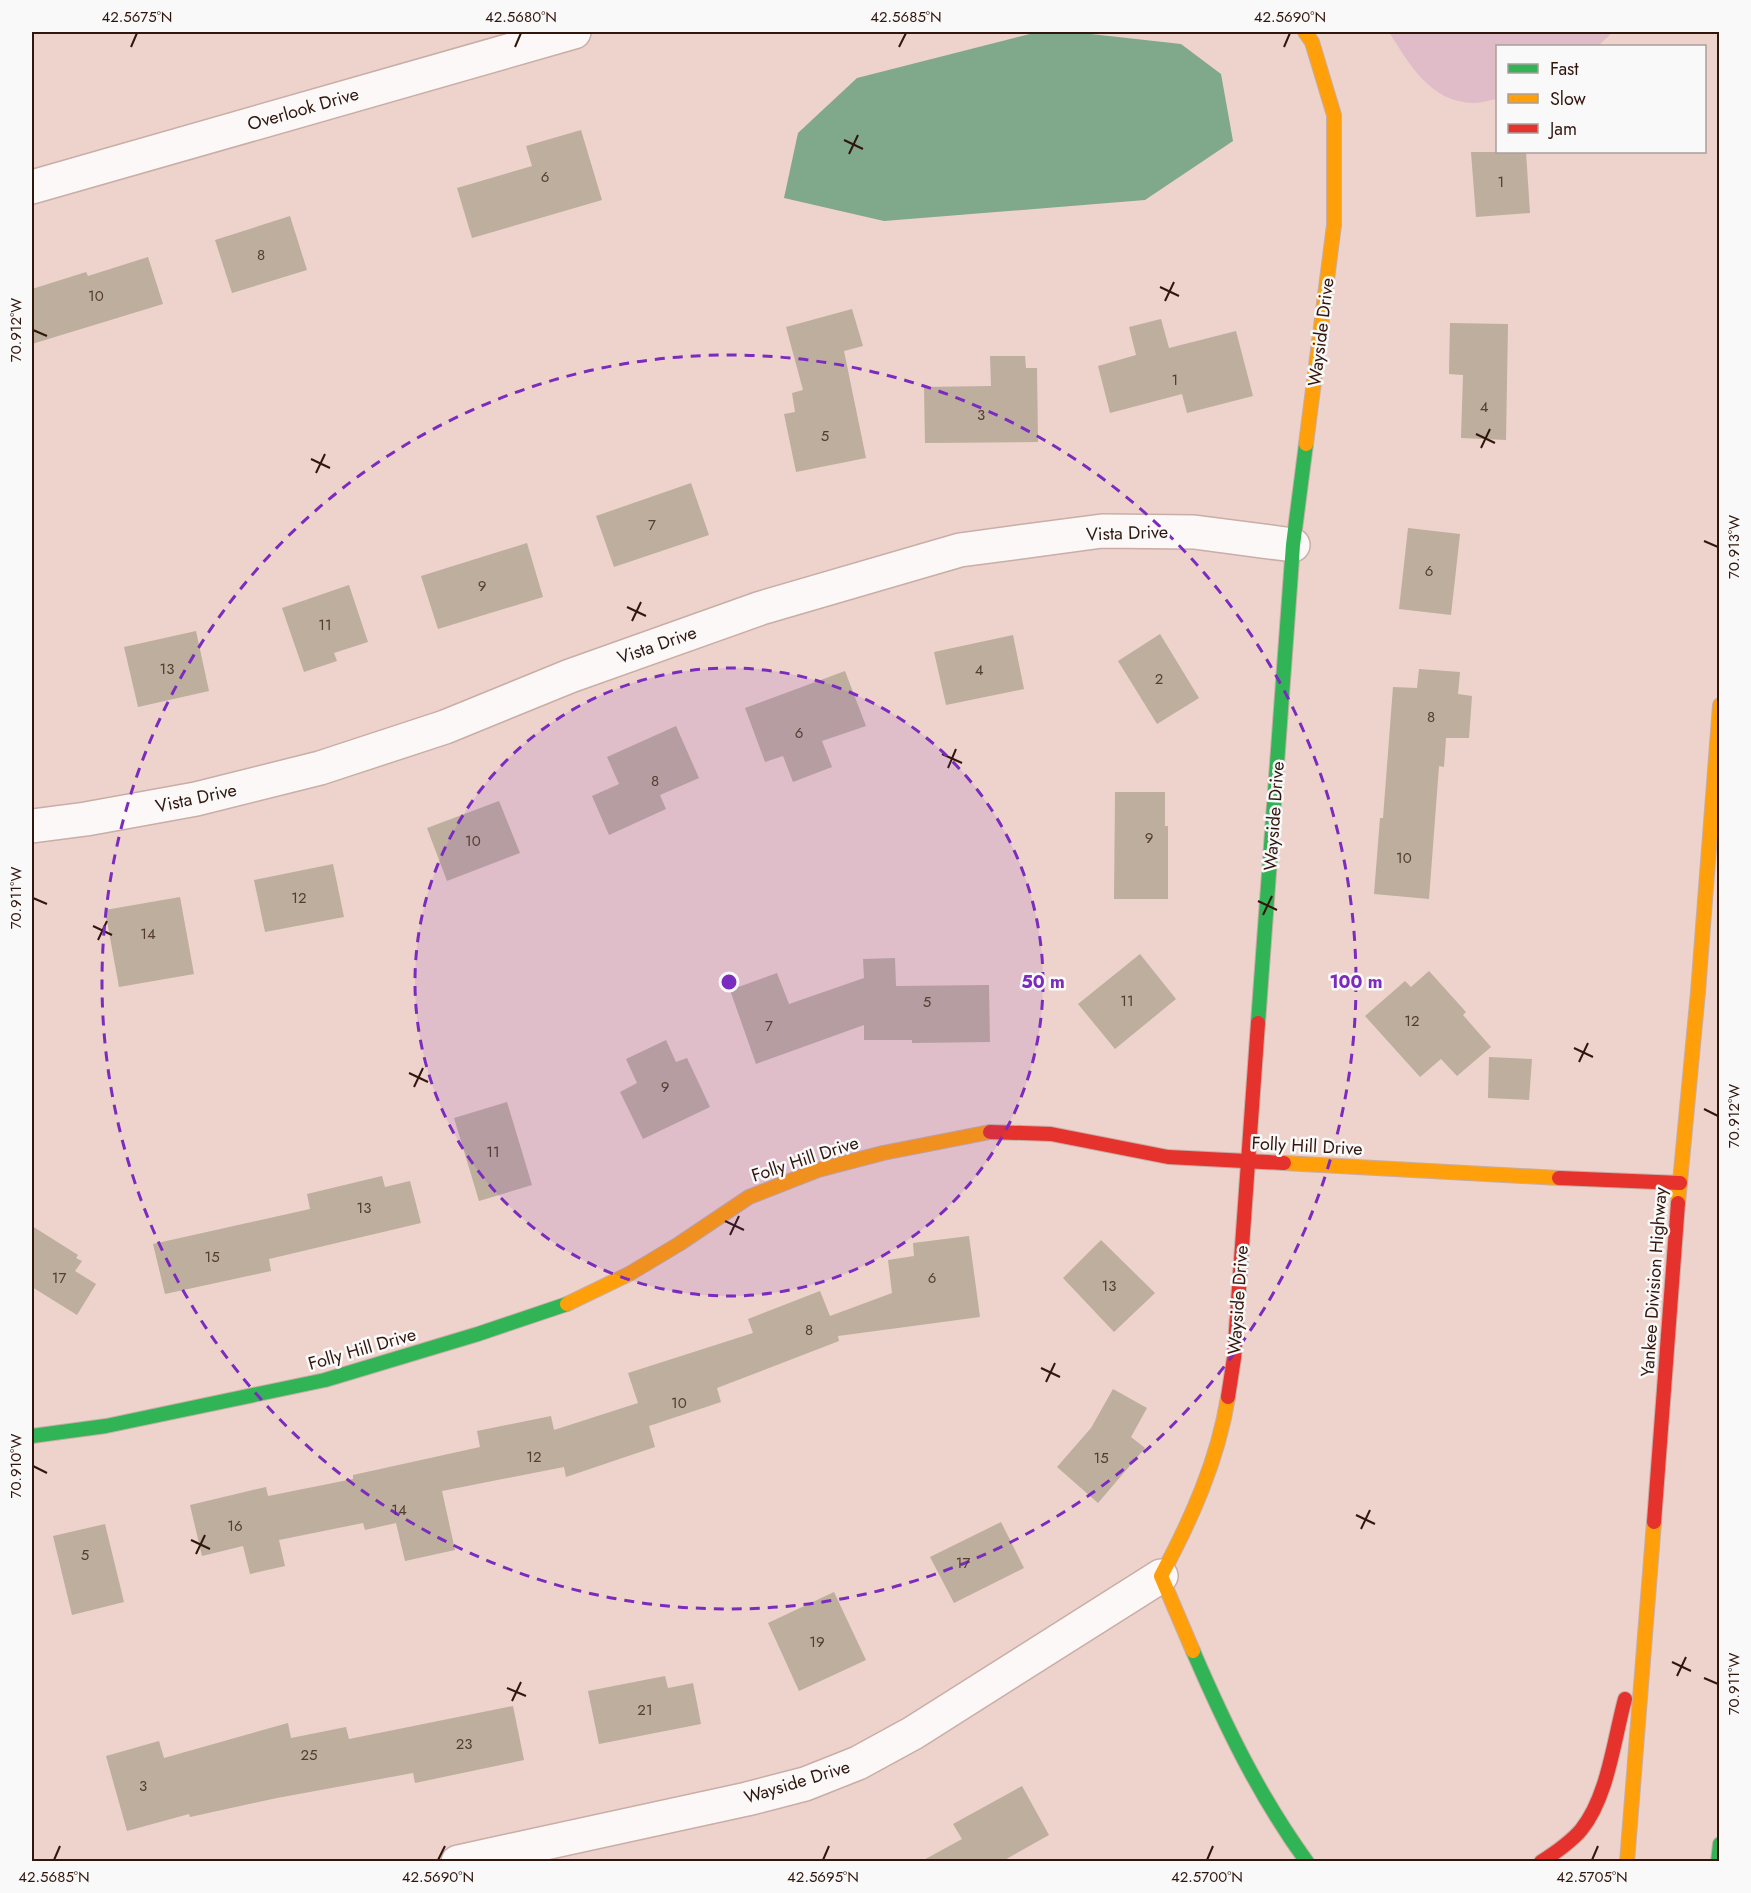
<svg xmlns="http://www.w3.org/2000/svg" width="1751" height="1893" font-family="Jost,sans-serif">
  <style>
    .green { fill: #dfbcc8 }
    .water { fill: #80a88b }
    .building { fill: #bdae9e }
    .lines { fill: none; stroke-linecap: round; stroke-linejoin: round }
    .street-casing { stroke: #c8aea6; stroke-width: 36 }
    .fast-casing { stroke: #c8aea6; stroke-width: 16 }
    .slow-casing { stroke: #c8aea6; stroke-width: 16 }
    .jam-casing { stroke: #c8aea6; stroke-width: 16 }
    .street { stroke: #fcf8f7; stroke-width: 33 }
    .fast { stroke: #30b455; stroke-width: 14 }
    .slow { stroke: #ff9f0a; stroke-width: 14 }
    .jam { stroke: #e5322d; stroke-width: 14 }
    .ticks { fill: none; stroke: #31160d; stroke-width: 2 }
    .ring { fill: none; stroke: #7b2cbf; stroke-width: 3; stroke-dasharray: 10 8 }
    .labels { text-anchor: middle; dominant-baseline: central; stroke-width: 5; stroke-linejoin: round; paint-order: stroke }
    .number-label { font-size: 15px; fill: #543c31 }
    .street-label { font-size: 18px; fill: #31160d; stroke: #f9f9f9 }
    .centre { fill: #7b2cbf; stroke: #f9f9f9; stroke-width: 3 }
    .ring-label { font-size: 18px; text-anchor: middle; font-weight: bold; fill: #7b2cbf; stroke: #f9f9f9; stroke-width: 5; stroke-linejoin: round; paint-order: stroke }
    .neatline { fill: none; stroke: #31160d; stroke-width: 2 }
    .ticks-label { font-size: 15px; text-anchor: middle; fill: #31160d }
  </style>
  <rect width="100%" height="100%" fill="#edd3cb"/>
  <!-- green -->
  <path class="green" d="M 1389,32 L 1613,32 L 1598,46 L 1498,46 L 1497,99 C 1490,100 1482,103 1474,103 C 1430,102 1410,65 1389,32 Z"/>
  <!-- water -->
  <polygon class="water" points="1038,32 1073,32 1181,44 1221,74 1233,141 1145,200 884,221 784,198 798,133 857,78"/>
  <!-- building -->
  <g class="building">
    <polygon points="581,130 602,200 472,238 457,188 532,166 526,146"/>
    <polygon points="1471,152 1526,152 1530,213 1476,217"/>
    <polygon points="290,216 307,270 232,293 215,240"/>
    <polygon points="148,257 163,304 32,344 32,289 86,272 88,276"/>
    <polygon points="852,309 863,346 844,351 866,458 796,472 784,414 795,412 792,393 803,390 786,327"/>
    <polygon points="1161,319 1169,348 1236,331 1253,396 1187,413 1182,394 1110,413 1098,366 1136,355 1129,327"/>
    <polygon points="1450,323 1508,324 1506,440 1461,438 1463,375 1449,374"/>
    <polygon points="990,356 1025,356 1026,368 1037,368 1038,442 925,443 924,387 991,386"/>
    <polygon points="691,483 709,535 614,567 596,516"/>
    <polygon points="1408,528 1460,534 1451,615 1399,609"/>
    <polygon points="527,543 543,597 438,629 421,576"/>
    <polygon points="349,585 368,642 334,653 337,661 304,672 282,608"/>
    <polygon points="196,631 209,691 138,707 124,647"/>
    <polygon points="1160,634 1199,698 1157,724 1118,661"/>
    <polygon points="1013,635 1024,689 946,705 934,652"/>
    <polygon points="1419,669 1460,672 1458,694 1472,696 1469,738 1446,738 1444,767 1439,766 1429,899 1374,894 1380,818 1383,818 1393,687 1417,688"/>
    <polygon points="845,671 866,726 822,741 832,767 793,782 783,756 765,762 745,708"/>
    <polygon points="676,726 699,778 660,795 666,809 609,835 592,796 619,784 607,757"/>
    <polygon points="1115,792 1165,792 1165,826 1168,826 1168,899 1114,899"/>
    <polygon points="499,801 520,853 447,881 427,828"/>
    <polygon points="333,864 344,917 265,932 254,880"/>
    <polygon points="180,897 194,974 119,987 105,910"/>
    <polygon points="1140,954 1176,999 1115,1049 1078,1004"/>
    <polygon points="895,958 896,986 989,985 990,1042 912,1043 912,1040 864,1040 864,1025 756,1064 730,990 777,973 789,1004 864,978 863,959"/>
    <polygon points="1429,971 1466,1012 1463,1015 1491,1047 1457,1076 1441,1059 1420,1077 1365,1016 1405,981 1411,987"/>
    <polygon points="666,1040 676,1062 687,1058 710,1107 643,1139 620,1092 637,1083 626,1059"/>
    <polygon points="1489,1057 1532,1059 1529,1100 1488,1098"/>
    <polygon points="507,1102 532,1185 479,1201 454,1118"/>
    <polygon points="382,1176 385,1187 410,1181 421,1223 269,1259 271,1271 165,1294 153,1244 310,1209 307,1194"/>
    <polygon points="32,1226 78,1255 76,1258 82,1261 75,1271 96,1284 77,1315 32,1287"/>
    <polygon points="969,1236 980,1317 838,1336 839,1341 717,1388 721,1402 649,1426 655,1447 566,1477 564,1467 442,1491 455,1550 405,1561 396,1523 365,1530 363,1523 279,1540 285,1566 250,1574 243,1546 202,1556 190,1505 266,1487 268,1496 353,1479 353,1475 480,1447 477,1431 551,1416 554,1430 638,1403 628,1373 753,1333 748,1319 820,1291 830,1316 892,1293 888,1260 914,1256 913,1243"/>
    <polygon points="1101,1240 1155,1293 1114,1332 1063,1278"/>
    <polygon points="1113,1389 1147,1408 1131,1437 1145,1448 1098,1503 1057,1467 1091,1428"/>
    <polygon points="1001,1522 1024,1568 954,1603 930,1557"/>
    <polygon points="105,1524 124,1602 72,1615 53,1536"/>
    <polygon points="834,1592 866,1660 799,1691 768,1623"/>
    <polygon points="665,1676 668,1688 693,1683 701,1724 599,1744 588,1691"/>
    <polygon points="513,1706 524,1760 415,1783 413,1773 277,1798 190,1817 189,1814 127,1831 106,1756 159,1741 164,1758 288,1723 291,1738 346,1727 349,1739"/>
    <polygon points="1022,1786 1049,1835 1001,1862 920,1862 962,1839 953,1824"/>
  </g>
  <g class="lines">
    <!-- street casing -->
    <g class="street-casing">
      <g id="street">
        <polyline points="32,187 574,32"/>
        <polyline points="32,826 86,819 196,799 320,768 445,727 570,676 761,608 960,550 1102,531 1194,532 1293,545"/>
        <polyline points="458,1862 747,1799 805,1784 858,1763 913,1733 1161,1576"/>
      </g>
    </g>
    <!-- fast casing -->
    <g class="fast-casing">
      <g id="fast">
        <polyline points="1258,1023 1293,545 1306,444"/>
        <polyline points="32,1436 106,1426 325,1380 478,1334 567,1304"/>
        <path d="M 1193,1651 C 1225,1725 1259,1796 1307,1862"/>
        <polyline points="1718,1862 1720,1844"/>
      </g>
    </g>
    <!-- slow casing -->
    <g class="slow-casing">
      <g id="slow">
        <polyline points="1305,32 1312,42 1334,115 1334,225 1306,444"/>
        <polyline points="1284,1163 1559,1178"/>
        <polyline points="1678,1203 1698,992 1720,705"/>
        <polyline points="567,1304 629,1274 679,1244 749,1197 818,1170 883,1153 990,1132"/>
        <path d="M 1193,1651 L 1161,1576 C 1191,1520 1218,1460 1228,1397"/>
        <polyline points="1627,1862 1654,1522"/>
      </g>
    </g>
    <!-- jam casing -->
    <g class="jam-casing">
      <g id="jam">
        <polyline points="990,1132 1051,1134 1168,1157 1284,1163"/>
        <polyline points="1559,1178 1680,1183"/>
        <polyline points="1228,1397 1234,1358 1258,1023"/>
        <polyline points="1654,1522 1678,1203"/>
        <path d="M 1541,1862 C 1555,1853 1570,1843 1581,1830 C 1608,1797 1614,1739 1625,1699"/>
      </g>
    </g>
    <!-- street -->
    <use href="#street" class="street"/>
    <!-- fast -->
    <use href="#fast" class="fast"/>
    <!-- slow -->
    <use href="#slow" class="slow"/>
    <!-- jam -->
    <use href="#jam" class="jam"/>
  </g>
  <!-- ticks -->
  <path class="ticks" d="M 131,47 L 137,33M 515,47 L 521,33M 899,47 L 906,33M 1284,47 L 1290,33M 844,140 L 863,149M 849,154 L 858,135M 1160,287 L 1179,296M 1165,301 L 1174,282M 33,330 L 47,336M 1476,434 L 1495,443M 1481,448 L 1490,429M 311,459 L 330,468M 316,473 L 325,454M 1704,541 L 1718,547M 627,607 L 646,616M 632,621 L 641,602M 942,754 L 962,763M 948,768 L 956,749M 33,898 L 47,904M 1258,901 L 1277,910M 1263,915 L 1272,896M 93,926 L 112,935M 98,940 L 107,921M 1574,1048 L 1593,1057M 1579,1062 L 1588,1043M 409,1073 L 428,1082M 414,1087 L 423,1068M 1704,1109 L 1718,1116M 725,1221 L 744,1230M 730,1235 L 739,1216M 1041,1368 L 1060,1377M 1046,1382 L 1055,1363M 33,1466 L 47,1473M 1356,1515 L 1375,1524M 1361,1529 L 1370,1510M 191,1540 L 210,1549M 196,1554 L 205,1535M 1672,1662 L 1691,1671M 1677,1676 L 1686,1657M 1704,1678 L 1718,1684M 507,1688 L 526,1696M 512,1701 L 521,1682M 54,1860 L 60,1846M 438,1860 L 445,1846M 823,1860 L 829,1846M 1207,1860 L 1213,1846M 1592,1860 L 1598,1846"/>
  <!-- distance rings -->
  <circle cx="729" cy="982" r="314" fill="#7b2cbf" fill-opacity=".12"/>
  <g class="ring">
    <circle cx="729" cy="982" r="314"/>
    <circle cx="729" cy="982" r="627"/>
  </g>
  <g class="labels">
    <!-- number labels -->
    <g class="number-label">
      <text x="545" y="177">6</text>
      <text x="1501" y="182">1</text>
      <text x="261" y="255">8</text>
      <text x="96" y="296">10</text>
      <text x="1175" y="380">1</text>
      <text x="1484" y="407">4</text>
      <text x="981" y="415">3</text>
      <text x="825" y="436">5</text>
      <text x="652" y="525">7</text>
      <text x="1429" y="571">6</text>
      <text x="482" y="586">9</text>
      <text x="325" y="625">11</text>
      <text x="167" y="669">13</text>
      <text x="979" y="670">4</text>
      <text x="1159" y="679">2</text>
      <text x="1431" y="717">8</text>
      <text x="799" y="733">6</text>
      <text x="655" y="781">8</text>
      <text x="1149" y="838">9</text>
      <text x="473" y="841">10</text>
      <text x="1404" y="858">10</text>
      <text x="299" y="898">12</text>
      <text x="148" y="934">14</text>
      <text x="1127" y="1001">11</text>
      <text x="927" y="1002">5</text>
      <text x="1412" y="1021">12</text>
      <text x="769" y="1026">7</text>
      <text x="665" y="1087">9</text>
      <text x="493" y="1152">11</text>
      <text x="364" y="1208">13</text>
      <text x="212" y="1257">15</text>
      <text x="59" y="1278">17</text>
      <text x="932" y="1278">6</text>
      <text x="1109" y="1286">13</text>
      <text x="809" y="1330">8</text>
      <text x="679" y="1403">10</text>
      <text x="534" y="1457">12</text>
      <text x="1101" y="1458">15</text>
      <text x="399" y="1510">14</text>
      <text x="235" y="1526">16</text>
      <text x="85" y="1555">5</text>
      <text x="963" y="1563">17</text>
      <text x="817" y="1642">19</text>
      <text x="645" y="1710">21</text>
      <text x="464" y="1744">23</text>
      <text x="309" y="1755">25</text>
      <text x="143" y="1786">3</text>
    </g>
    <!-- street labels -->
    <g class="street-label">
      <text transform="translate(303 109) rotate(-16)">Overlook Drive</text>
      <text transform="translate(1321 332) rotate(-83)">Wayside Drive</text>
      <text transform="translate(1127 533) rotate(-2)">Vista Drive</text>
      <text transform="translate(657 645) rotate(-19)">Vista Drive</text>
      <text transform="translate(196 798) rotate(-12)">Vista Drive</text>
      <text transform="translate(1274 816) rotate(-86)">Wayside Drive</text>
      <text transform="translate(1307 1146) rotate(3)">Folly Hill Drive</text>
      <text transform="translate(805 1159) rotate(-18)">Folly Hill Drive</text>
      <text transform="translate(1654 1282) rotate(-86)">Yankee Division Highway</text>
      <text transform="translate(1238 1300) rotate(-86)">Wayside Drive</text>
      <text transform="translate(362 1349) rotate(-16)">Folly Hill Drive</text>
      <text transform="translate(797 1782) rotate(-17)">Wayside Drive</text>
    </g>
  </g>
  <circle cx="729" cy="982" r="9" class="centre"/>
  <g class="ring-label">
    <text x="1043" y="988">50 m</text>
    <text x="1356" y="988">100 m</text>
  </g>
  <!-- border -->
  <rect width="1751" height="1893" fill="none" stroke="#f9f9f9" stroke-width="66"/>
  <!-- legend -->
  <rect x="1496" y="45" width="210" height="108" fill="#f9f9f9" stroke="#a99e9b" stroke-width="1.5"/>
  <rect x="1508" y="64" width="30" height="9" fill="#30b455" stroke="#a99e9b" stroke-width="1.5"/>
  <text x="1550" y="75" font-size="18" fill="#31160d">Fast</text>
  <rect x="1508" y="94" width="30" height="9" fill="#ff9f0a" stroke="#a99e9b" stroke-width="1.5"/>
  <text x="1550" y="105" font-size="18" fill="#31160d">Slow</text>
  <rect x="1508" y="124" width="30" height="9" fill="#e5322d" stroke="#a99e9b" stroke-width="1.5"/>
  <text x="1550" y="135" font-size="18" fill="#31160d">Jam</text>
  <rect x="33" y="33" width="1685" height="1827" class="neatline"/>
  <g class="ticks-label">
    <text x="137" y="22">42.5675°N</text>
    <text x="521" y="22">42.5680°N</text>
    <text x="906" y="22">42.5685°N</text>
    <text x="1290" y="22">42.5690°N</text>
    <text transform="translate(16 330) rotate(-90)" y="5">70.912°W</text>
    <text transform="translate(1734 547) rotate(-90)" y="5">70.913°W</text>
    <text transform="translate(16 898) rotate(-90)" y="5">70.911°W</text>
    <text transform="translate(1734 1116) rotate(-90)" y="5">70.912°W</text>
    <text transform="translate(16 1466) rotate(-90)" y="5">70.910°W</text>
    <text transform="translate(1734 1684) rotate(-90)" y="5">70.911°W</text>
    <text x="54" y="1882">42.5685°N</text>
    <text x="438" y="1882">42.5690°N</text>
    <text x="823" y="1882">42.5695°N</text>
    <text x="1207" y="1882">42.5700°N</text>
    <text x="1592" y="1882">42.5705°N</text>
  </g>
</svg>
